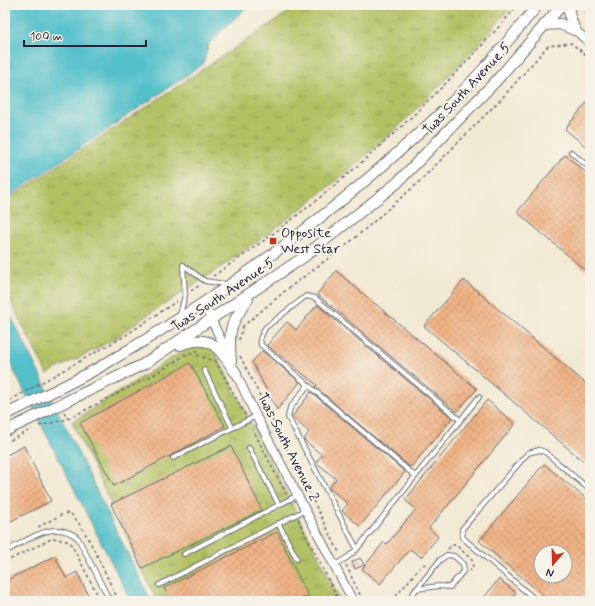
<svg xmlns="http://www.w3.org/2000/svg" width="595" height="606" font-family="Mynerve,sans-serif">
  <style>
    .grass { fill: url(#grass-tufts); stroke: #6a724f }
    .water { fill: #53c0ca; stroke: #3a7182 }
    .building { fill: url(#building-cross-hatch); fill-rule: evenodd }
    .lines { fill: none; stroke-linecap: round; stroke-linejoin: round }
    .service-casing { stroke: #6b6870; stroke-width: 6 }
    .minor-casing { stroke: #6b6870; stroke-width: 10 }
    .tertiary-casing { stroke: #6b6870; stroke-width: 12 }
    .path { stroke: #6b6870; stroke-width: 1.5; stroke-dasharray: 3 3; stroke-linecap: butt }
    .service { stroke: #fff; stroke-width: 4 }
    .minor { stroke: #fff; stroke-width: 8 }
    .tertiary { stroke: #fff; stroke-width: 10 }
    .poi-dot { fill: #c8321e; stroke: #f7f3e8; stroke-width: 1.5 }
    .labels { text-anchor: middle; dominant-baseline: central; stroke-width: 4; stroke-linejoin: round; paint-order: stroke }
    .street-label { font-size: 14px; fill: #22223b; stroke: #f7f3e8 }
    .poi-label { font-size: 14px; fill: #22223b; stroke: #f7f3e8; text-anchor: start }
  </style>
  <defs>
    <pattern id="grass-tufts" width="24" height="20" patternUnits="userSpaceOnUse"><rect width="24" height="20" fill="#b2c163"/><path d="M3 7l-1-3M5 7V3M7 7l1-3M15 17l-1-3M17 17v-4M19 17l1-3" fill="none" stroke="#909c53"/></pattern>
    <pattern id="building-cross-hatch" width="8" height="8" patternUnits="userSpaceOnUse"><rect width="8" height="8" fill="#f0b385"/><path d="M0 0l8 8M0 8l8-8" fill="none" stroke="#ce9a74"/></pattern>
  </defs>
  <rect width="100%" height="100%" fill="#f7f3e8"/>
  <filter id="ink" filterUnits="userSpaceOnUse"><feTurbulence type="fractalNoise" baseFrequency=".025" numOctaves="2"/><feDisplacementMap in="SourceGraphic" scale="8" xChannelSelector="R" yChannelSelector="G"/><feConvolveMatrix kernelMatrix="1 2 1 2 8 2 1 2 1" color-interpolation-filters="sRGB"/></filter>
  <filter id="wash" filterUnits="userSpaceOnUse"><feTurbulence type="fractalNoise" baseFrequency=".012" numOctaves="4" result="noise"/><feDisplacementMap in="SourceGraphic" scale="16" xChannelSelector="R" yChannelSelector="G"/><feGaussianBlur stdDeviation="0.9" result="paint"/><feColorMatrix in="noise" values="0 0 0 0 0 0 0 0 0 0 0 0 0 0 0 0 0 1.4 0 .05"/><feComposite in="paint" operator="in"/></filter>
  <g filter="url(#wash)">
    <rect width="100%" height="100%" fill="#f2e9d3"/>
    <!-- grass -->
    <g class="grass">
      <path d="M 296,5 L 513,5 C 474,50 434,94 390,134 C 315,203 232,262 146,316 C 135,323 125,332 114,339 C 92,352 69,362 47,374 L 5,290 L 5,201 L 290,11 Z"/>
      <polygon points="195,343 214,350 341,601 157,601 72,422"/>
    </g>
    <!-- water -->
    <g class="water">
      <polygon points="5,5 249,5 209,43 203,64 5,199"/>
      <polygon points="5,304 151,601 131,601 5,353"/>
    </g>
    <g id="blocks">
      <!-- building -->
      <g class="building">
        <polygon points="590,99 590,150 565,129"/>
        <polygon points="565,155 590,176 590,266 586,271 517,212"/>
        <polygon points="336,271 477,389 457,412 317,294"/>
        <polygon points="464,280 590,387 590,467 424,326"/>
        <polygon points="317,305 452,418 412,466 410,467 315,387 317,385 267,345 287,322 296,330"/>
        <polygon points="262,351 300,382 277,410 252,362"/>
        <polygon points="190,363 225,426 114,486 80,423"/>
        <polygon points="311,392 405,472 360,526 342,511 348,504 329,488 336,479 316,462 322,455 304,440 309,432 292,417"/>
        <polygon points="487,400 515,424 429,528 438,537 421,557 410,549 380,584 362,569 384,542 387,544 416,509 405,500"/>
        <polygon points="24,446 51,501 5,524 5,456"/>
        <polygon points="231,446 262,510 142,568 111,504"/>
        <path d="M 544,464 L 590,502 L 590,601 L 550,601 L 479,541 ZM 541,552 L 565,552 L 565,576 L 541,576 Z"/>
        <polygon points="277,532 308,596 297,601 170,601 164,588"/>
        <polygon points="55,556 66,578 77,572 91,601 5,601 5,581"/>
        <polygon points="360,558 364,565 355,569 352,562"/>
        <polygon points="499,579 516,593 508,601 481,601"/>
      </g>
    </g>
  </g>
  <g filter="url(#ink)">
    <use href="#blocks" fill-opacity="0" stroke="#6b6870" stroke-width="1"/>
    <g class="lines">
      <!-- service casing -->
      <g class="service-casing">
        <g id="service">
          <polyline points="571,152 590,168"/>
          <polyline points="183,265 205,281 225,284"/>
          <polyline points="180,315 185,295 183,265"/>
          <polyline points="204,370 232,427"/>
          <polyline points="308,385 290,408 288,417 357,549"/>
          <polyline points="249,448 279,505"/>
          <polyline points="173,458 256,416"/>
          <polyline points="415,476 261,345 260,339 265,328 306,296 315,298 460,420"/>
          <polyline points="278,523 297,559"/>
          <path d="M 5,552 C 28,540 54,518 78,538 L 110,601"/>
          <polyline points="184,554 298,495"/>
          <polyline points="335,565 348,557 357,549 479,397"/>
          <polyline points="159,585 305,510"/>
          <polyline points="407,601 440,560 447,555 454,556 463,564 464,570 450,587 439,586 416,589"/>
          <polyline points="537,601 463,538 462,529 528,453 539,450 545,452 590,490"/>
        </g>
      </g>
      <!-- minor casing -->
      <g class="minor-casing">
        <g id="minor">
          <polyline points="575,30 590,43"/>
          <polyline points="203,303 229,356"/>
          <polyline points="234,369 256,416 353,601"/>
        </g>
      </g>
      <!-- tertiary casing -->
      <g class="tertiary-casing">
        <g id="tertiary">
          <polyline points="568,5 570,17 575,30"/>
          <polyline points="544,25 560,24 575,30"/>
          <path d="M 180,345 C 214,332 219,350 236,373"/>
          <path d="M 231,361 C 228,331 230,324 248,299"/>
          <path d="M 5,415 C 38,398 73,383 105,364 C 229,292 344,206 447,107 C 480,75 509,40 538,5"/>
          <polyline points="5,431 144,364 301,259 397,183 496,81 562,5"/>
        </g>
      </g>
      <!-- path -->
      <g class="path">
        <polyline points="587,5 585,14 587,26 590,29"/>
        <path d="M 213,276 C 327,200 428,109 518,5"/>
        <polyline points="191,291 200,285"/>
        <polyline points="242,327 290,287 349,243 417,184 503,97 548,46 571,43 590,58"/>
        <polyline points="239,340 243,327"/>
        <polyline points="191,353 214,361"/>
        <polyline points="240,356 340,554"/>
        <polyline points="215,360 246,416"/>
        <polyline points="5,403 123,337 177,301"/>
        <polyline points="64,412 68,419"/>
        <polyline points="39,426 68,419 155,374 185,355 199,350"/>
        <polyline points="252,428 286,494"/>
        <polyline points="5,443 32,429"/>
        <polyline points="298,519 339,601"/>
        <path d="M 38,527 L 63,514 C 67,513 69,513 72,515 C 86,527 109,583 119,601"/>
        <polyline points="5,544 11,541"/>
        <polyline points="448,549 452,545 456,545 472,560 473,567 470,571"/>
        <polyline points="5,562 53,538 70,542 101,601"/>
        <polyline points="346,565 363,601"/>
        <polyline points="392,601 422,565 429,563"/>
      </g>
      <!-- service -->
      <use href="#service" class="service"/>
      <!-- minor -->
      <use href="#minor" class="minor"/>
      <!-- tertiary -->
      <use href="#tertiary" class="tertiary"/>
    </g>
  </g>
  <!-- markers -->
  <rect class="poi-dot" x="269" y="237" width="8" height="8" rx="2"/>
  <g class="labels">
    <!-- street labels -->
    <g class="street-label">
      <text transform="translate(467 89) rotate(-47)">Tuas South Avenue 5</text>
      <text transform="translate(223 295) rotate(-34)">Tuas South Avenue 5</text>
      <text transform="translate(288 447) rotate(63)">Tuas South Avenue 2</text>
    </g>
    <!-- poi labels -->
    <g class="poi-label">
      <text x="281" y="233">Opposite<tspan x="281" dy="16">West Star</tspan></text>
    </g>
  </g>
  <!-- margin -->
  <rect width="595" height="606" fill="none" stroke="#f7f3e8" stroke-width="20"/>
  <!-- north arrow -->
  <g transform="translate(553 564) rotate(200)"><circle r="19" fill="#f7f3e8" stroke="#a29fa3"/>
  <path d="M0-3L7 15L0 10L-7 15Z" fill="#c8321e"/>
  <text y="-6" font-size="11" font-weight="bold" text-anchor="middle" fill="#22223b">N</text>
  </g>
  <!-- scale -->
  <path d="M24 40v6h122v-6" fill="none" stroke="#22223b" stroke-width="2"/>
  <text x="30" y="40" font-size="12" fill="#22223b" stroke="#f7f3e8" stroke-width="3" paint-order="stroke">100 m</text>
</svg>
